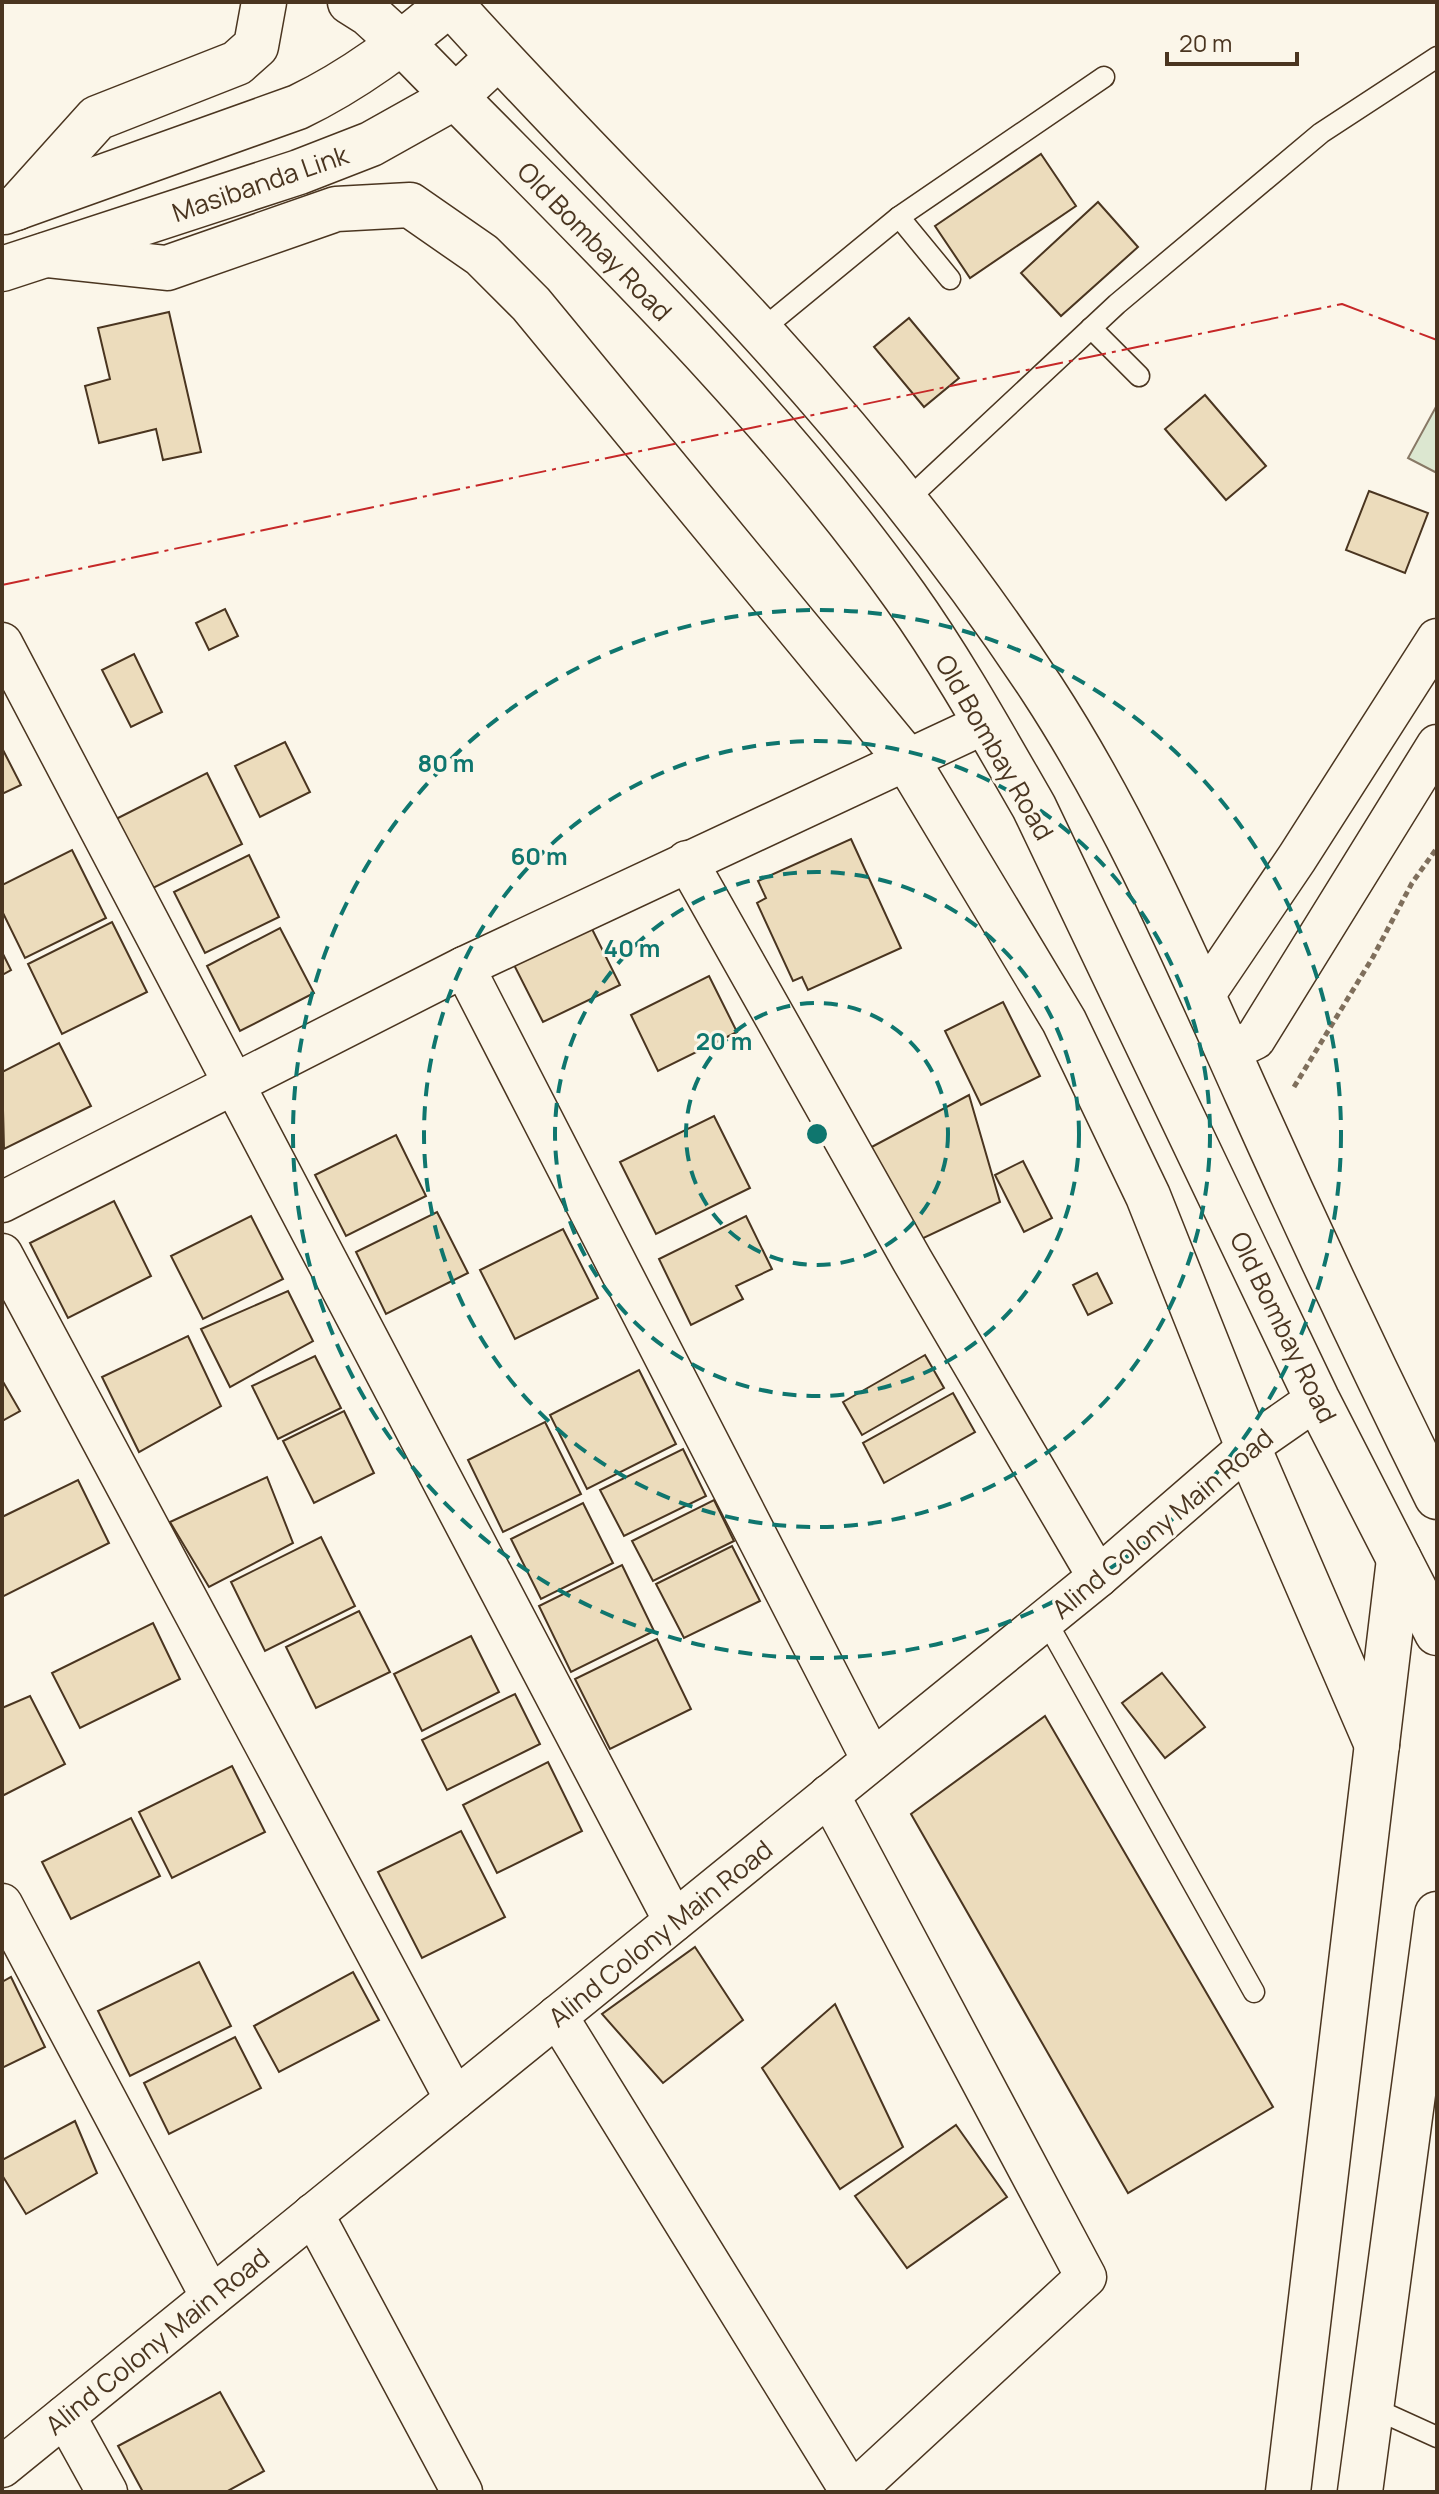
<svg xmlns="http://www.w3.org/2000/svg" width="1439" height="2494" font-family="Manrope,sans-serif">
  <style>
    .green { fill: #dce7d0; stroke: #887966; stroke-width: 2 }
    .building { fill: #ecdcbc; stroke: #4a3520; stroke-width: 2 }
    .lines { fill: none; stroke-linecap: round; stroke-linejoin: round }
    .service-casing { stroke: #4a3520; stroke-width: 23 }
    .minor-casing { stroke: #4a3520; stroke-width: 43 }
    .tertiary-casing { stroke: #4a3520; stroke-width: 47 }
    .secondary-casing { stroke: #4a3520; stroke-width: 47 }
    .primary-casing { stroke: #4a3520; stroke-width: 47 }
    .path { stroke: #7f6f5c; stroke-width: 5; stroke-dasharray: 6 4; stroke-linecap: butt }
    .service { stroke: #fbf6e9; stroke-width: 20 }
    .minor { stroke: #fbf6e9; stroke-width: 40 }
    .tertiary { stroke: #fbf6e9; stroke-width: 44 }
    .secondary { stroke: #fbf6e9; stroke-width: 44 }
    .primary { stroke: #fbf6e9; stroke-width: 44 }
    .power { stroke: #c62828; stroke-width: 2; stroke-dasharray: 28 6 4 6; stroke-linecap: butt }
    .ring { fill: none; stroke: #0f766e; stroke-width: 4; stroke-dasharray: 14 10 }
    .labels { text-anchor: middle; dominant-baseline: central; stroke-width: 6; stroke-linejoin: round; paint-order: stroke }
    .street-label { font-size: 26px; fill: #4a3520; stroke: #fbf6e9 }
    .centre { fill: #0f766e; stroke: #fbf6e9; stroke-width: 4 }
    .ring-label { font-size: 24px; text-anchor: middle; font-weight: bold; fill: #0f766e; stroke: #fbf6e9; stroke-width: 6; stroke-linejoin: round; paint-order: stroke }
  </style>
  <rect width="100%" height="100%" fill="#fbf6e9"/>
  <!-- green -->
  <polygon class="green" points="1437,405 1437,473 1408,458"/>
  <!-- building -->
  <g class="building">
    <polygon points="1041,154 1076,206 970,278 935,226"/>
    <polygon points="1098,202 1138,247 1061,316 1021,273"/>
    <polygon points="169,312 201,452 163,460 156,429 99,443 85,386 110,379 98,328"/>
    <polygon points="909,318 959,378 924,407 874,347"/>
    <polygon points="1205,395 1266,466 1226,500 1165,429"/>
    <polygon points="1369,491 1428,513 1405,573 1346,550"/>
    <polygon points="225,609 238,636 209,650 196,623"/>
    <polygon points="134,654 162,712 131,727 102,670"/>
    <polygon points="285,742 310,792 260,817 235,766"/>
    <polygon points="2,748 21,785 2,794"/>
    <polygon points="207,773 242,844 151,889 116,819"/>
    <polygon points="851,839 901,948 808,990 802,977 793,981 757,903 766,898 758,881"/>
    <polygon points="72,850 106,918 25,958 2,911 2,885"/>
    <polygon points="249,855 279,917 205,953 174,892"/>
    <polygon points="112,922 147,992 62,1034 28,964"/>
    <polygon points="589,923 620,985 543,1022 512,961"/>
    <polygon points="280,928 314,993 240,1031 207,966"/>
    <polygon points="2,952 11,970 2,975"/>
    <polygon points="709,976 737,1032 658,1071 631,1015"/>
    <polygon points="1003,1002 1040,1076 981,1105 945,1031"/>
    <polygon points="59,1043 91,1106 4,1149 2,1072"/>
    <polygon points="969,1095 1000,1202 915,1242 866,1150"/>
    <polygon points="714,1116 750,1188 656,1234 620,1162"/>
    <polygon points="396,1135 426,1196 346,1236 315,1175"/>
    <polygon points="1023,1161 1052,1218 1024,1232 995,1175"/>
    <polygon points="114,1201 151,1276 68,1318 30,1243"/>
    <polygon points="437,1212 468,1273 386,1314 356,1252"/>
    <polygon points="251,1216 283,1279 203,1319 171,1256"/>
    <polygon points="746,1216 772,1269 736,1286 743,1299 691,1325 659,1259"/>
    <polygon points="563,1229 598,1298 515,1339 480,1270"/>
    <polygon points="1097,1273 1112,1303 1088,1315 1073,1285"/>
    <polygon points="288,1291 313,1341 230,1387 201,1329"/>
    <polygon points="188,1336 221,1406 139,1452 102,1377"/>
    <polygon points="925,1355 944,1388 862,1435 843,1402"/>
    <polygon points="315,1356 341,1408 278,1439 252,1386"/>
    <polygon points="639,1370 676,1444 587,1489 550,1415"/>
    <polygon points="2,1380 20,1411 2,1421"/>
    <polygon points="953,1393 975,1432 884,1483 863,1443"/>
    <polygon points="344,1411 374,1473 314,1503 283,1441"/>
    <polygon points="545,1422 581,1494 503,1532 468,1460"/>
    <polygon points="683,1449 706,1496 624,1536 600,1490"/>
    <polygon points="267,1477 293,1543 209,1587 170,1522"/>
    <polygon points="78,1480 109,1543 2,1597 2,1517"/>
    <polygon points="714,1500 734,1541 653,1581 632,1541"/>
    <polygon points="583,1503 613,1563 541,1599 511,1539"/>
    <polygon points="321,1537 355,1606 265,1651 231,1582"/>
    <polygon points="732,1546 760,1601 684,1638 656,1584"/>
    <polygon points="622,1565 654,1631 571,1672 539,1606"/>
    <polygon points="359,1611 390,1672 316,1708 286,1647"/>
    <polygon points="153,1623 180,1679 80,1728 52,1673"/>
    <polygon points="471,1636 499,1692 422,1731 394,1674"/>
    <polygon points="657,1639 691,1709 610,1749 575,1679"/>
    <polygon points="1162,1673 1205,1727 1165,1758 1122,1703"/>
    <polygon points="515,1694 540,1744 447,1790 422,1740"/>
    <polygon points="30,1696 65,1764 2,1796 2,1708"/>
    <polygon points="1045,1716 1273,2107 1128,2193 911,1814"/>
    <polygon points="548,1762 582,1831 497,1873 463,1805"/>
    <polygon points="232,1766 265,1832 172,1878 139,1812"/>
    <polygon points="131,1818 160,1876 71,1919 42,1862"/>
    <polygon points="461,1831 505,1917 422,1958 378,1872"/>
    <polygon points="695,1947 743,2020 663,2083 602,2014"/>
    <polygon points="199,1962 231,2026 130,2076 98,2011"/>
    <polygon points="353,1972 379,2020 279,2072 254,2026"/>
    <polygon points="11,1977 45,2047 2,2068 2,1982"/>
    <polygon points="835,2004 903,2147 840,2189 762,2068"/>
    <polygon points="235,2037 261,2088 169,2134 144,2083"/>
    <polygon points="75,2121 97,2173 26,2214 2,2175 2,2160"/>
    <polygon points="956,2125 1007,2197 907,2268 855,2196"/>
    <polygon points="220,2392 264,2471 226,2492 143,2492 118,2446"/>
  </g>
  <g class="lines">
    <!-- service casing -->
    <g class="service-casing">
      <g id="service">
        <polyline points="899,217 950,279"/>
        <polyline points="1091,328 1139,376"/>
        <polyline points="760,331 899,217 1104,77"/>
        <polyline points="905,502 1117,304 1321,133 1437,57"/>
        <polyline points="1045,1619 1254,1992"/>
        <polyline points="1371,2407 1437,2437"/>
      </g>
    </g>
    <!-- minor casing -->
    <g class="minor-casing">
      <g id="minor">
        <polyline points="2,643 674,1921"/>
        <polyline points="687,861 912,1260 1098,1577"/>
        <polyline points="464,967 872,1760"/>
        <polyline points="1203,997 1297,858 1437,639"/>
        <polyline points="1228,1052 1255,1039 1437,745"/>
        <polyline points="2,1202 464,967 986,723"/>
        <polyline points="2,1254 455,2099"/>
        <polyline points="829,1795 1086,2277 853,2492"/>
        <polyline points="2,1904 211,2297"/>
        <polyline points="557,2016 851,2492"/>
        <polyline points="313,2214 462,2492"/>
        <polyline points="65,2416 107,2492"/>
        <polyline points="2,2467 1098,1577 1248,1447 1317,1399"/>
      </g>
    </g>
    <!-- tertiary casing -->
    <g class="tertiary-casing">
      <g id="tertiary">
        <polyline points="46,255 167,268 336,209 410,205 482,255 531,304 907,760 1064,1021 1148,1196 1248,1447 1377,1745"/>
        <polyline points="1288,2492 1399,1559"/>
        <polyline points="1360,2492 1437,1914"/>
      </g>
    </g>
    <!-- secondary casing -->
    <g class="secondary-casing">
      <g id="secondary">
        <path d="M 4,212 L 298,107 C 354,80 403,43 450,3"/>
        <polyline points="2,269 299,172 371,144 455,97 497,58"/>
      </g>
    </g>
    <!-- primary casing -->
    <g class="primary-casing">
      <g id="primary">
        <path d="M 350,2 L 369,14 L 414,55 C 584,229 763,397 905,596 C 952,662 993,736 1034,807 L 1317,1399 L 1437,1633"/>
        <path d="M 449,2 C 550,115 659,221 761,332 C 863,444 959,563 1042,689 C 1125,816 1185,956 1247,1094 C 1308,1230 1371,1364 1437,1497"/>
        <polyline points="16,208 97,118 237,63 256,46 264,2"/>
      </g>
    </g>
    <!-- path -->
    <polyline class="path" points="1294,1087 1373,957 1412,883 1437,848"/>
    <!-- service -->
    <use href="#service" class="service"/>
    <!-- minor -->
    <use href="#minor" class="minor"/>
    <!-- tertiary -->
    <use href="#tertiary" class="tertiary"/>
    <!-- secondary -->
    <use href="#secondary" class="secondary"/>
    <!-- primary -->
    <use href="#primary" class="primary"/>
    <!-- power -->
    <polyline class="power" points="2,585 1342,304 1437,340"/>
  </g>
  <!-- distance rings -->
  <g class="ring">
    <circle cx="817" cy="1134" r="131"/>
    <circle cx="817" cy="1134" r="262"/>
    <circle cx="817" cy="1134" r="393"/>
    <circle cx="817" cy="1134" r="524"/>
  </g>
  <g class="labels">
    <!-- street labels -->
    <g class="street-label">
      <text transform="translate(260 183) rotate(-19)">Masibanda Link</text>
      <text transform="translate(595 241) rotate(46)">Old Bombay Road</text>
      <text transform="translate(995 747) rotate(60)">Old Bombay Road</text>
      <text transform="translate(1284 1327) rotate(64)">Old Bombay Road</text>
      <text transform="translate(1162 1523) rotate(-40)">Alind Colony Main Road</text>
      <text transform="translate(660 1933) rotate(-39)">Alind Colony Main Road</text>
      <text transform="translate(157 2341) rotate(-39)">Alind Colony Main Road</text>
    </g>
  </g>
  <circle cx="817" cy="1134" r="12" class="centre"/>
  <g class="ring-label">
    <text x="446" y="772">80 m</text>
    <text x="539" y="865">60 m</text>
    <text x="632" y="957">40 m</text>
    <text x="724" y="1050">20 m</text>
  </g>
  <!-- border -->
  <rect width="1439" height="2494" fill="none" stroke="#4a3520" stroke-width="8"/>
  <!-- scale -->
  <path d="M1167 52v12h130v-12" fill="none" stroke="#4a3520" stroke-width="4"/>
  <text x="1179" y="52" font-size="24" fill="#4a3520" stroke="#fbf6e9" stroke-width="6" paint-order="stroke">20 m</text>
</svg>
